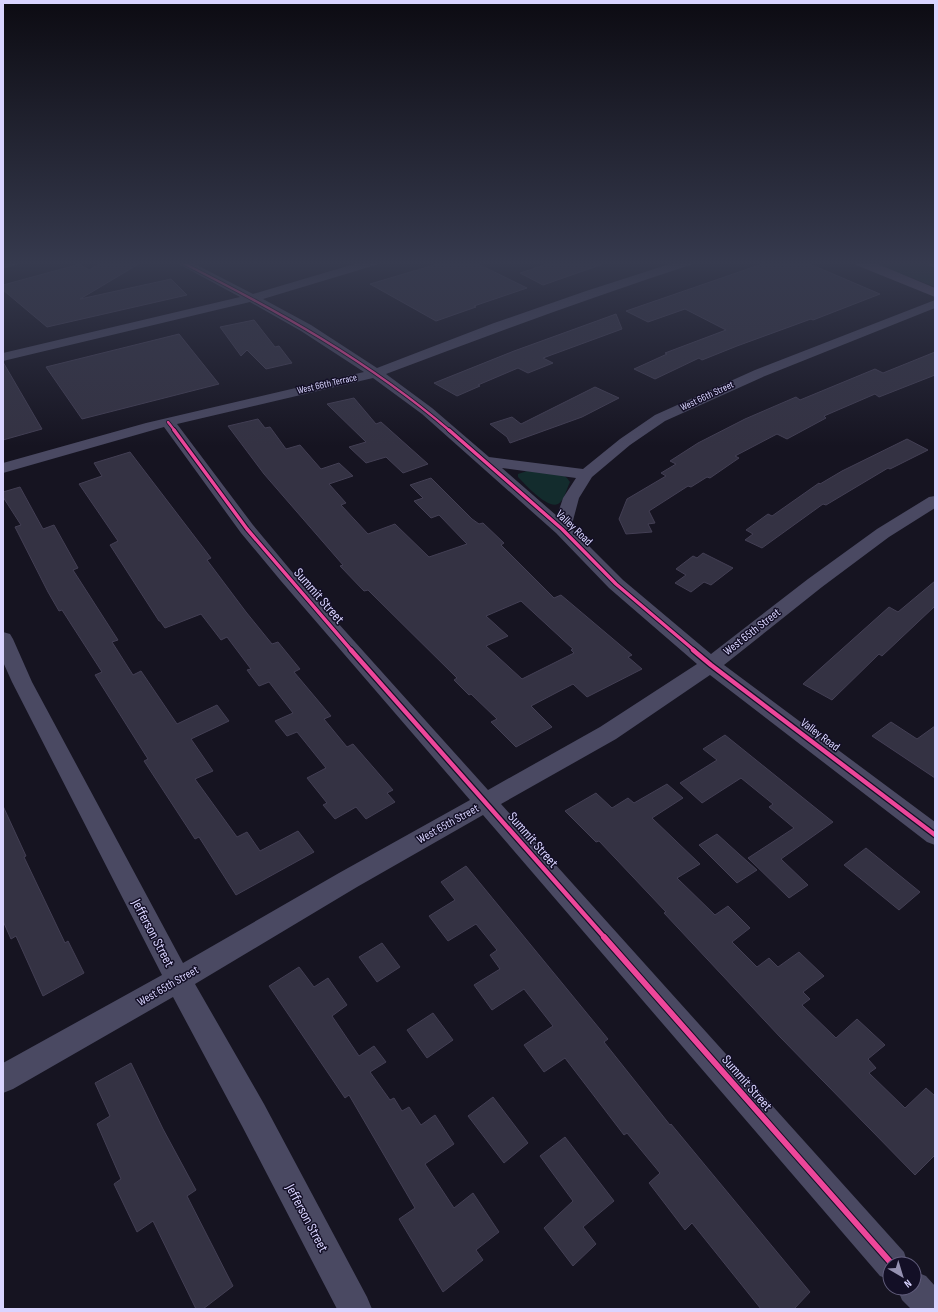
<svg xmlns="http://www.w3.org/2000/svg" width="938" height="1312" font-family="'Sofia Sans Condensed',sans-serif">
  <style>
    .green { fill: #132c2d }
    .building { fill: #343243; stroke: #433f54; fill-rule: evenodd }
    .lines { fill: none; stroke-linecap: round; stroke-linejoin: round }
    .street { fill: #4a4962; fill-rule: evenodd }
    .primary { fill: #5e5373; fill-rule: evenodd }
    .cycleway-far3-casing { stroke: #130f26; stroke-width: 4 }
    .cycleway-far2-casing { stroke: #130f26; stroke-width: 5.5 }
    .cycleway-far1-casing { stroke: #130f26; stroke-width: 7 }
    .cycleway-casing { stroke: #130f26; stroke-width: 8 }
    .cycleway-far3 { stroke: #ed469a; stroke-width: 2.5 }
    .cycleway-far2 { stroke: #ed469a; stroke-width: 3.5 }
    .cycleway-far1 { stroke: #ed469a; stroke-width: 4.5 }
    .cycleway { stroke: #ed469a; stroke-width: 6 }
    .labels { text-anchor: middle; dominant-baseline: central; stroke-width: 3; stroke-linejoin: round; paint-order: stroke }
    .far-street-label { font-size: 10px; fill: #d9d4ff; stroke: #130f26 }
    .street-label { font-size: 12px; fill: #d9d4ff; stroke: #130f26 }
    .near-street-label { font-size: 14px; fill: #d9d4ff; stroke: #130f26 }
  </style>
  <rect width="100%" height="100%" fill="#161421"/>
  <!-- green -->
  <g class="green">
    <polygon points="872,262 923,262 935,267 935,287"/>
    <path d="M 527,471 L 563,475 L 567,478 L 570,482 C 567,488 564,501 558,504 C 547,509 526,485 518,477 L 518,474 Z"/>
  </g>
  <!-- building -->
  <g class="building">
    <polygon points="103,262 142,262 80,299 171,279 187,295 47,327 3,290 3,285 80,264 89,270"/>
    <polygon points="444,262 474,262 527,288 474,306 476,307 436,321 370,284"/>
    <polygon points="554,262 600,262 600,265 543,285 520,273"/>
    <polygon points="768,262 805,262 880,294 813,320 811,319 737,346 702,360 699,358 655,379 634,369 667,354 665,353 726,330 685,309 648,322 626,311"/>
    <polygon points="616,314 622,329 543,358 553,363 528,373 518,368 478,385 480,386 457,396 434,383 514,351"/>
    <polygon points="254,320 275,347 279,346 292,363 266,369 247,350 241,356 220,327"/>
    <polygon points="179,334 219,384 82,419 46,367"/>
    <polygon points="935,352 935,375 879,397 875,394 824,416 826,418 787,439 777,434 735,456 739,458 710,478 707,477 691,487 688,486 649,511 655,523 648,524 652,532 626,534 619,519 627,499 666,476 661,473 676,464 670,461 698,443 745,419 796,397 800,400 875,369 883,373"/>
    <polygon points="3,362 42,429 3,440"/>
    <polygon points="595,387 619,398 582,417 510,443 507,437 490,424 512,417 521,424"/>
    <polygon points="354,398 376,424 381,422 428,464 403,473 386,457 366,463 349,447 366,442 327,404"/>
    <path d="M 258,419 L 265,428 L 270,427 L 286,449 L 300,445 L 321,469 L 339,463 L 353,476 L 329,484 L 346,503 L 341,505 L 368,534 L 395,524 L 429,557 L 467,544 L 439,515 L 431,518 L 414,501 L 423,498 L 410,485 L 431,478 L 472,519 L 479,524 L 483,523 L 504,543 L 501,545 L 554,598 L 561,595 L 632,655 L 628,657 L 642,669 L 587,697 L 573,684 L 531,706 L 552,727 L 516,747 L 491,722 L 497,719 L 471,694 L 469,695 L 454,680 L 457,678 L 368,590 L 364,591 L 340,566 L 343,565 L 264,474 L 228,426 ZM 521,601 L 573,649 L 571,650 L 574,653 L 522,679 L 486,646 L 508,636 L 486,616 Z"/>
    <polygon points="907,439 928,450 890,469 888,468 826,505 823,504 762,548 745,540 753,534 746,530 768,514 772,516 819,483 820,484 842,471"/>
    <polygon points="130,452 211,558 207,560 246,612 272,644 278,642 300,669 294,672 331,716 324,719 347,747 353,744 393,790 387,793 395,802 366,819 356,807 335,819 323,805 327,803 307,778 326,768 297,732 287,736 275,721 293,713 269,682 259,686 247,670 251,669 227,637 221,640 201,614 165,628 160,621 159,621 110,545 118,541 79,484 102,476 94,463"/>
    <polygon points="20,487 43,529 54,525 78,568 73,570 118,640 112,642 133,675 141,671 177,724 217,705 229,721 191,739 213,771 195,779 237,837 247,832 260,851 298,831 314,852 236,895 199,837 195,839 144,761 148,759 95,675 102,672 62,610 59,611 48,592 15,527 21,525 3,497 3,492"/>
    <polygon points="703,553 733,568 711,585 704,582 691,592 675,583 686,575 676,569 693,556 697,558"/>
    <polygon points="935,581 935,606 882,656 879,654 832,700 803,684 889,607 898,612"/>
    <polygon points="891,722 917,739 935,726 935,778 872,736"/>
    <polygon points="725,735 833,822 781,859 808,885 789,898 748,858 794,828 769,807 773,804 741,778 702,803 680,783 717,760 703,749"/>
    <polygon points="667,784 683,798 652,818 700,864 677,878 715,915 728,906 750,928 732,942 757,967 769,958 778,967 799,952 824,976 803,992 810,999 802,1005 836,1038 857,1019 885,1045 868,1059 876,1068 869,1073 905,1108 926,1088 935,1096 935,1155 915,1175 780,1037 664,913 666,912 599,841 596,842 565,811 596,793 612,808 628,798 634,803"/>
    <polygon points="3,806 26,856 24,857 65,943 68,941 84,973 43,996 16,936 11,939 3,921"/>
    <polygon points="717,834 739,854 757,870 737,883 699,845"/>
    <polygon points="866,848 920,892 899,910 844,865"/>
    <polygon points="466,866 608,1039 604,1042 670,1125 671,1124 810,1292 794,1309 761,1309 692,1223 685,1230 649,1183 660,1173 627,1133 624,1135 565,1058 544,1072 524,1045 553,1026 524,989 492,1010 474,985 500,969 490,955 497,950 476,924 448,941 429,916 455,900 441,882"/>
    <polygon points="382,943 400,967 377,982 359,957"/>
    <polygon points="299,967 314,987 328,978 347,1005 332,1016 359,1056 374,1046 386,1062 370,1072 390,1100 394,1098 402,1111 409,1107 421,1125 435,1115 454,1144 425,1164 454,1208 473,1193 499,1232 476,1250 483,1260 443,1292 399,1219 415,1208 349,1095 345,1098 269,986"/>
    <polygon points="433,1013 453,1040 427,1058 407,1030"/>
    <polygon points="131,1063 163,1129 196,1190 187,1196 233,1286 203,1309 196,1309 153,1221 137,1232 114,1184 121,1179 97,1124 110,1116 95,1083"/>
    <polygon points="493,1097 528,1143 504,1163 468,1116"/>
    <polygon points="565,1137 614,1201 583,1227 596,1244 573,1266 544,1228 573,1201 540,1156"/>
  </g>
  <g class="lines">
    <!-- street -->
    <g class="street">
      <polygon points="3,262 20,262 18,264 3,269"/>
      <path d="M 175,262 L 191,262 L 253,294 L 361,262 L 381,262 L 379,264 L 263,299 L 311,325 L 377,368 L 494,323 L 586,291 L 676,262 L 695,262 L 693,264 C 590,298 488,335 386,374 L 432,408 L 489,457 L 583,469 L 620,439 L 655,415 L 755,370 L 935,300 L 935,308 L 765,376 L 665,421 L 630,445 L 592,477 L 579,498 L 571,528 L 623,580 L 711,654 L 808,579 L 877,529 L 929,497 L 935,496 L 935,508 L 889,537 L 822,587 L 724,665 L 935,822 L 935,845 L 927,842 L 710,675 L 616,739 L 501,804 L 904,1252 L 908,1264 L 890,1264 L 890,1280 L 880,1276 L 483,815 L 357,887 L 195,984 L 264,1104 L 367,1297 L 372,1309 L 337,1309 L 242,1126 L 173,997 L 13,1089 L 3,1093 L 3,1063 L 162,975 L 12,682 L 3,662 L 3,632 L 10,634 L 13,639 L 32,682 L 183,963 L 339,873 L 470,800 L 281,581 L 241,533 L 164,427 L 3,473 L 3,463 L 146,423 L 364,372 L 301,331 L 250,302 L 3,361 L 3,353 L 240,297 ZM 373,378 L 422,414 L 556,533 L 609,588 L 697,664 L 600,727 L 488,790 L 293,573 L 253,525 L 177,424 ZM 502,468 L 576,478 L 563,498 L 557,516 Z"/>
      <polygon points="914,1271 926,1276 935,1286 935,1309 911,1309 902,1300 897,1288 914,1288"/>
    </g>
    <!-- primary -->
    <g class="primary">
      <polygon points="855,262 873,262 935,288 935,297 856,265"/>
      <polygon points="928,262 935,262 935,267 930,266"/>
    </g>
    <!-- cycleway-far3 casing -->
    <g class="cycleway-far3-casing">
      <g id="cycleway-far3">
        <path d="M 181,262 C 276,310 369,361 450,431"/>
        <polyline points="168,422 175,431"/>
      </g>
    </g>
    <!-- cycleway-far2 casing -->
    <g class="cycleway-far2-casing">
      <g id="cycleway-far2">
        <polyline points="174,430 247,529 352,651"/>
        <polyline points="449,430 562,529 616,584 695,651"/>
      </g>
    </g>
    <!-- cycleway-far1 casing -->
    <g class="cycleway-far1-casing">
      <g id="cycleway-far1">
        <polyline points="351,650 605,938"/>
        <polyline points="693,650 711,665 935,835"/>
      </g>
    </g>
    <!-- cycleway casing -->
    <g class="cycleway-casing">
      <polyline id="cycleway" points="604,937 892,1264"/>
    </g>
    <!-- cycleway-far3 -->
    <use href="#cycleway-far3" class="cycleway-far3"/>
    <!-- cycleway-far2 -->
    <use href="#cycleway-far2" class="cycleway-far2"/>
    <!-- cycleway-far1 -->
    <use href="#cycleway-far1" class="cycleway-far1"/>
    <!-- cycleway -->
    <use href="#cycleway" class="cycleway"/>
  </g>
  <!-- sky -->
  <linearGradient id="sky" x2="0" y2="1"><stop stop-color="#0c0b12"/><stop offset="0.59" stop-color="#363a4e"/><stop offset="1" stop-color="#363a4e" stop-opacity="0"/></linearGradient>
  <rect width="938" height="446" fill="url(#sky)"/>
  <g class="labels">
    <!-- far-street labels -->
    <g class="far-street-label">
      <text transform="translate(327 384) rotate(-13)">West 66th Terrace</text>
      <text transform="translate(707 396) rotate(-25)">West 66th Street</text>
    </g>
    <!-- street labels -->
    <g class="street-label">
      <text transform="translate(574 528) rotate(44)">Valley Road</text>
      <text transform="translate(752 632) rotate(-38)">West 65th Street</text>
      <text transform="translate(820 735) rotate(37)">Valley Road</text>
      <text transform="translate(448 824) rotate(-29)">West 65th Street</text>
      <text transform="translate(168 986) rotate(-30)">West 65th Street</text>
    </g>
    <!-- near-street labels -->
    <g class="near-street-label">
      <text transform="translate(319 596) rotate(49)">Summit Street</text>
      <text transform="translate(533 840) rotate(49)">Summit Street</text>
      <text transform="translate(153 933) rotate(62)">Jefferson Street</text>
      <text transform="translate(747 1083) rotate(49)">Summit Street</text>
      <text transform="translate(307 1218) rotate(62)">Jefferson Street</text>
    </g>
  </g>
  <!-- border -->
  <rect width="938" height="1312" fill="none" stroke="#d9d4ff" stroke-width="8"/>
  <!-- north arrow -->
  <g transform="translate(902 1276) rotate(142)"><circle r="19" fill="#130f26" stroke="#625e7d"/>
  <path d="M0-3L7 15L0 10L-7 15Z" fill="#9591b1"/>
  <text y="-6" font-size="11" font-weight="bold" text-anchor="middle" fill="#d9d4ff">N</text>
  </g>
</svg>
